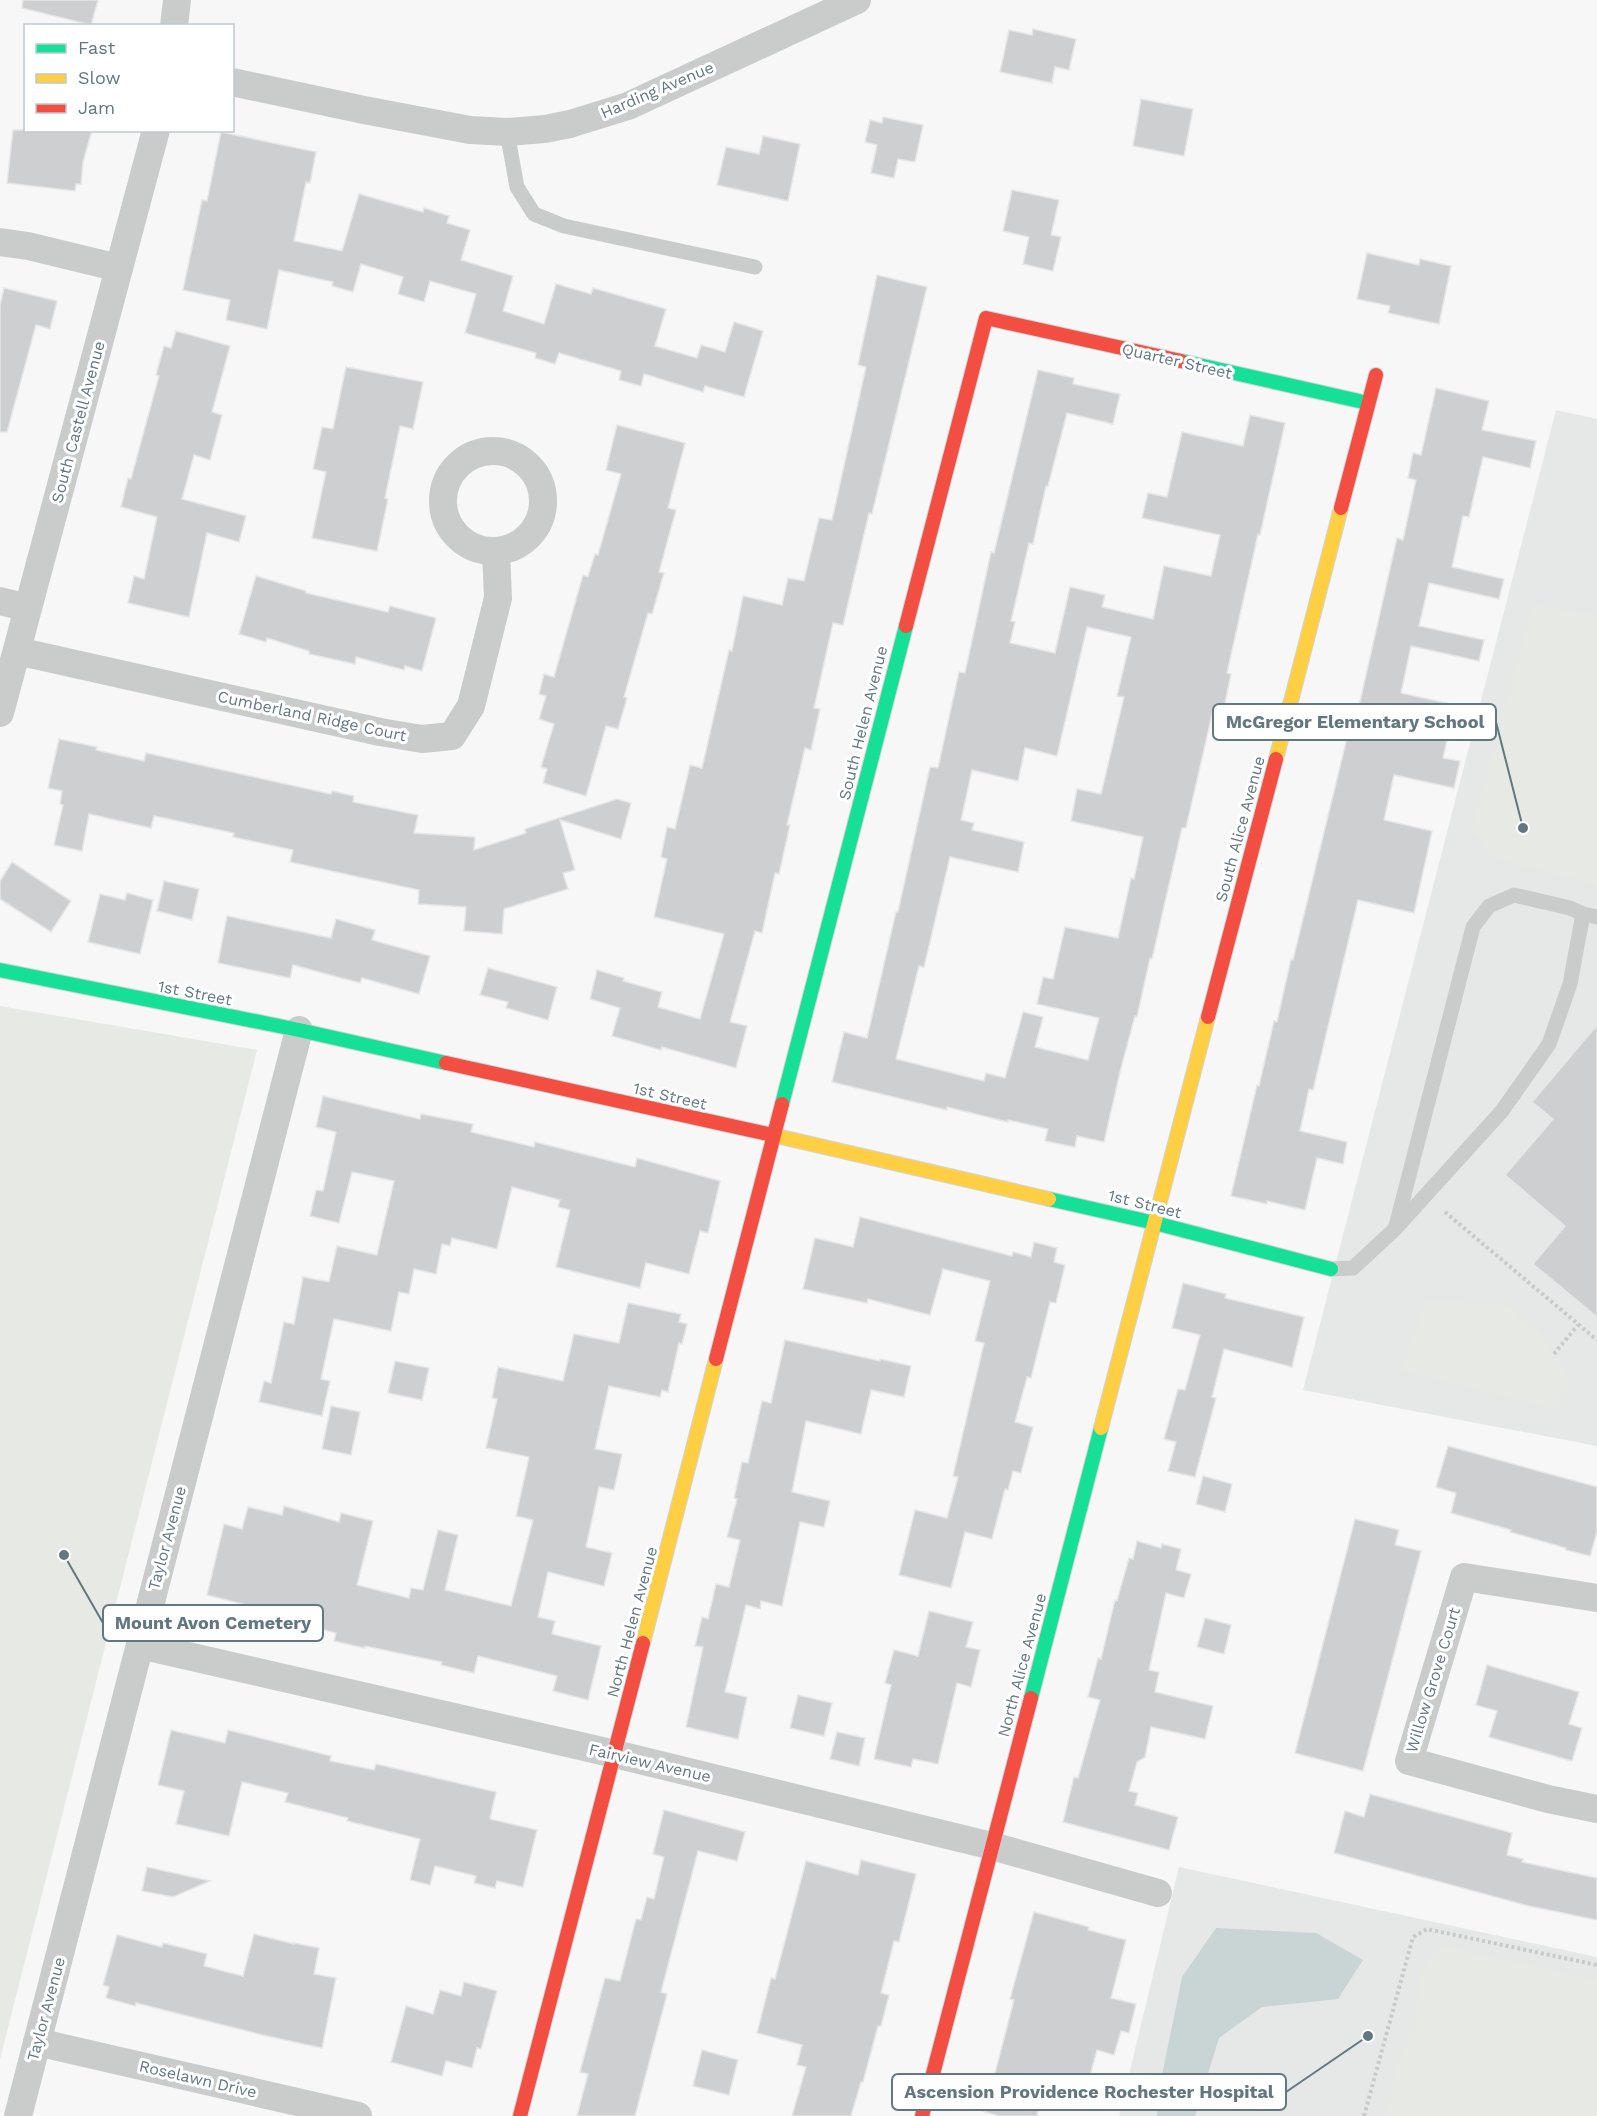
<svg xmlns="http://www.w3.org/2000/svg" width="1597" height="2116" font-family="'Work Sans',sans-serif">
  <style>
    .built { fill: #e6e8e7 }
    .green { fill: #e6e9e4 }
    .water { fill: #c9d4d5 }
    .building { fill: #cdcfd0; stroke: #e6e6e6; stroke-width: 1.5; fill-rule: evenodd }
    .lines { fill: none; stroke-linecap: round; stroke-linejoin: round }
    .fast-casing { stroke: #d3d4d5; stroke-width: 16 }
    .slow-casing { stroke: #d3d4d5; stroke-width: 16 }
    .jam-casing { stroke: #d3d4d5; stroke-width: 16 }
    .path { stroke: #c8c9ca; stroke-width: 4; stroke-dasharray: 3 3; stroke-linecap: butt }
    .lane { stroke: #cacccc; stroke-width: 15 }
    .street { stroke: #cacccc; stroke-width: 28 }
    .fast { stroke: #16e098; stroke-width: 14 }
    .slow { stroke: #ffcf43; stroke-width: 14 }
    .jam { stroke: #f24e42; stroke-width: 14 }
    .labels { text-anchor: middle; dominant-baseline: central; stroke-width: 6; stroke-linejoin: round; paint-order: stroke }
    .street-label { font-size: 16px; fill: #627881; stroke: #fff }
    .leader { fill: none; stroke: #627881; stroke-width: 2 }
    .callout-dot { fill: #627881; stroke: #fff; stroke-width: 2 }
    .callout { fill: #fff; stroke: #627881; stroke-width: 2 }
    .callout-label { font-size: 18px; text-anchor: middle; font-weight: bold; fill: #627881 }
  </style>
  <rect width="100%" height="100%" fill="#f7f7f7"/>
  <!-- built -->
  <g class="built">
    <polygon points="1556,410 1597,419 1597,1446 1303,1390"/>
    <polygon points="1179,1867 1597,1957 1597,2116 1119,2116"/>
  </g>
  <!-- green -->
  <g class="green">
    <polygon points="1533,604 1597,616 1597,885 1492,857 1471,829"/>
    <polygon points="0,1006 257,1050 0,2059"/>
    <polygon points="1425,1302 1504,1303 1544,1337 1569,1378 1558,1410 1401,1370"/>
    <polygon points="1438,1945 1597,1980 1597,2116 1386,2116 1398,2058 1417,2019 1420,1972"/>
  </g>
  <!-- water -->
  <polygon class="water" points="1216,1928 1316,1933 1363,1960 1338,1999 1262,2007 1219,2038 1195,2116 1157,2116 1158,2095 1182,1977"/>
  <!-- building -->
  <g class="building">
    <polygon points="23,0 98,0 91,25 22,8"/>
    <polygon points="1033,29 1076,39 1069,70 1055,67 1052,83 1000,72 1009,30 1032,35"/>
    <polygon points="1141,99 1193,109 1184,156 1133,146"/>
    <polygon points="883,117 923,125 915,162 898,159 894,178 871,173 877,145 865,142 870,120 882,123"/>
    <polygon points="13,130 92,130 83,162 81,184 76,184 75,191 7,183"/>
    <polygon points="221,132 316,152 310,183 306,182 294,241 342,251 359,194 423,212 424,208 449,216 447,223 470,230 461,260 513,276 503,311 544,324 556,284 591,294 593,288 666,309 655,346 697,358 701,345 725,352 734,322 763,331 744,397 705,386 703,392 644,374 641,386 619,380 621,371 559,353 555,364 535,358 536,353 465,333 476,294 430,281 424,302 398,294 403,277 361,264 353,292 332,286 333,282 279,270 267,329 226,320 230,300 183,290 202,200 207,201"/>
    <polygon points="763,136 800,144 788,201 717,185 726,147 759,154"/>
    <polygon points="1012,190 1059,200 1051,235 1061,237 1053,271 1023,264 1029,237 1003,231"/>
    <polygon points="1367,253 1419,265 1420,259 1451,266 1439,324 1388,313 1390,306 1357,299"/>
    <polygon points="877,275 927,287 872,514 869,513 843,625 833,623 814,708 820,709 811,750 805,748 787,825 790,825 779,874 775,873 762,933 755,931 730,1022 747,1026 736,1068 662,1047 661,1050 612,1036 620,1008 590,999 597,970 624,978 623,981 662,992 658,1007 700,1019 724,934 654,917 667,859 661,857 667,827 675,829 690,765 702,768 729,650 732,651 743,596 782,605 788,578 804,581 819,518 832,520 866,367 858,365"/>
    <polygon points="4,288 57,301 50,329 36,325 7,432 0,432 0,305"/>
    <polygon points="176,331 230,346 212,412 222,415 210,460 194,455 182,499 246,516 239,542 207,533 189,617 128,603 134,576 144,579 157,517 121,507 128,478 131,479 159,376 156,375 164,346 171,348"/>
    <polygon points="346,367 423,382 413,429 400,426 385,498 388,499 377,551 312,538 326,472 313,469 322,427 333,429"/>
    <path d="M 1038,370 L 1074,378 L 1073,384 L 1120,394 L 1113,424 L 1067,413 L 1048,486 L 1046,486 L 1033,544 L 1029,543 L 1011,621 L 1015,622 L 1010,643 L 1055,653 L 1070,587 L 1105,595 L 1102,607 L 1153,619 L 1164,566 L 1211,576 L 1220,535 L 1142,518 L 1148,493 L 1167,497 L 1182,432 L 1243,446 L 1250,415 L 1285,423 L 1260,535 L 1258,534 L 1227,673 L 1231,674 L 1224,708 L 1214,706 L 1186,828 L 1182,828 L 1152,959 L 1150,958 L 1137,1017 L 1135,1016 L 1120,1072 L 1104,1142 L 1077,1136 L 1075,1147 L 1045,1141 L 1048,1129 L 1008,1120 L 1008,1122 L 947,1107 L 947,1110 L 832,1082 L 844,1032 L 867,1038 L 896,912 L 898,912 L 930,767 L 938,768 L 959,672 L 965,673 L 991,552 L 994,553 ZM 1087,627 L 1131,637 L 1117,696 L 1124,697 L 1101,794 L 1077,789 L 1071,821 L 1143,837 L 1134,879 L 1131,878 L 1118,938 L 1065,927 L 1053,979 L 1043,977 L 1037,1004 L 1099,1018 L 1088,1060 L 1035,1047 L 1043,1017 L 1023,1012 L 1005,1078 L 986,1073 L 984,1081 L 896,1059 L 919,966 L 924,967 L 950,857 L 1018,872 L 1024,842 L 972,830 L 974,823 L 961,820 L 972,770 L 1018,781 L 1025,748 L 1057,756 Z"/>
    <polygon points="1436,388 1489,401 1482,430 1536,441 1530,468 1483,457 1469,517 1463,516 1452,567 1504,579 1499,599 1429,583 1419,626 1484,640 1479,661 1411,646 1401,693 1455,705 1443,758 1460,761 1454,788 1394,775 1384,820 1432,831 1414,913 1358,900 1313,1090 1309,1089 1300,1131 1347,1142 1343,1164 1317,1158 1305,1210 1267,1201 1267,1204 1231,1196 1257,1085 1259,1086 1274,1021 1277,1022 1291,959 1293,960 1355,705 1359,706 1397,538 1403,540 1416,480 1408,478 1413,453 1421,455"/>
    <polygon points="617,425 685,443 668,508 676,510 659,572 664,573 652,614 648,613 624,697 627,698 618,729 606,726 586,796 543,783 547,769 541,767 554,724 539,719 546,696 539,694 544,674 554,677 583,575 588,577 595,554 598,555 621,474 606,470"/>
    <polygon points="256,576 306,591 306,593 388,612 390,606 436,618 422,671 405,666 404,670 356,657 355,664 309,654 309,651 267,638 266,642 239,634"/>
    <polygon points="59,739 97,747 96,750 144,761 146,753 331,794 332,791 354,796 353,802 418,815 414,833 475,837 474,850 526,833 525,829 617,799 631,803 621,839 560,820 575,870 563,873 568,889 504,909 502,934 464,931 466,907 418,904 419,890 290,862 293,850 233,837 234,833 154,816 151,828 89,814 82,851 54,845 63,805 60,804 62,791 48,788"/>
    <polygon points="12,862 71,901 51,932 0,899 0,881"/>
    <polygon points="164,881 199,889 192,920 157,911"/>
    <polygon points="127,893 153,900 140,954 88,942 100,894 125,900"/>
    <polygon points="227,916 331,938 336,919 375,930 372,940 430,956 419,994 362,978 360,983 293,965 290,978 218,963"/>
    <polygon points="488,968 557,987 548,1020 506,1008 508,1002 480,995"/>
    <polygon points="1597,1025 1597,1317 1533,1264 1565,1226 1505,1175 1553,1119 1532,1102"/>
    <polygon points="323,1096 420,1119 421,1114 473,1124 471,1132 522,1144 534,1147 535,1142 635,1167 637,1158 720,1181 708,1233 700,1231 689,1274 646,1263 640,1288 556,1267 570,1210 558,1207 560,1200 512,1187 497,1249 452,1238 450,1246 442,1244 436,1274 414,1269 409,1294 399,1292 391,1331 334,1319 321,1379 330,1381 322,1416 259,1402 264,1381 271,1383 284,1322 294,1324 303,1277 329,1282 337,1246 377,1255 394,1181 352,1172 339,1223 310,1216 316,1190 323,1191 336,1132 316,1127"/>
    <polygon points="860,1217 1012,1256 1013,1252 1031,1257 1034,1242 1057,1248 1054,1262 1065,1265 1056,1303 1050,1302 1031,1378 1027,1377 1015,1422 1033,1427 1021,1473 1013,1471 1008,1490 1005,1489 992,1539 965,1532 951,1588 899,1575 915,1510 947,1518 958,1477 953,1476 984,1343 975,1341 990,1281 943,1269 930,1315 868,1299 867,1303 803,1289 815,1238 853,1247"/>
    <polygon points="1183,1283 1226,1294 1225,1298 1304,1317 1292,1367 1224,1349 1212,1397 1216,1398 1195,1477 1168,1471 1176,1442 1164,1439 1178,1389 1185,1390 1200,1335 1172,1328"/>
    <polygon points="628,1303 681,1314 679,1322 687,1324 682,1344 679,1343 668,1392 662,1390 660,1397 609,1386 595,1449 622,1454 614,1490 599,1487 586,1547 612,1553 604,1586 548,1572 538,1617 555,1621 552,1634 601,1646 588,1700 553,1691 557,1676 478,1656 474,1673 441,1665 442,1662 365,1646 364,1648 334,1641 336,1633 261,1614 262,1609 207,1595 224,1524 242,1529 248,1507 282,1515 284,1506 339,1522 341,1513 373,1521 357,1585 409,1598 411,1588 423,1590 438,1530 458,1535 445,1590 511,1606 533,1520 516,1516 529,1457 486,1448 497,1399 492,1398 498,1367 563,1381 574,1334 619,1343"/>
    <polygon points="785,1340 880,1361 880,1359 911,1366 904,1397 871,1390 861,1434 806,1421 792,1492 830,1501 824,1527 800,1522 782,1606 761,1601 760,1609 746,1605 725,1692 747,1697 738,1739 686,1727 703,1647 695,1646 702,1617 708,1619 716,1584 729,1587 740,1540 727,1537 737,1499 734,1498 742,1462 748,1463 762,1401 771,1403"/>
    <polygon points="395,1361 429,1368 422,1400 388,1393"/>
    <polygon points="331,1406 360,1412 351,1455 322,1449"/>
    <polygon points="1448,1446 1597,1487 1597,1532 1590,1556 1566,1550 1566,1548 1510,1532 1511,1530 1451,1513 1456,1493 1436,1487"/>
    <polygon points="1203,1476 1232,1484 1225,1512 1196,1504"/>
    <polygon points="1355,1519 1399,1530 1395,1545 1421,1551 1363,1771 1295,1753"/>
    <polygon points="1137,1541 1161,1548 1162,1544 1181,1549 1176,1570 1191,1574 1184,1598 1166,1593 1149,1670 1159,1672 1155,1692 1213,1706 1205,1739 1151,1727 1145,1757 1137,1762 1129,1791 1138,1793 1135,1805 1178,1817 1169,1850 1063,1822 1074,1777 1078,1778 1100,1700 1088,1697 1098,1658 1101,1659 1115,1600 1117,1601 1129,1558 1133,1559"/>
    <polygon points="929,1611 973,1622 966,1647 980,1650 971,1687 957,1683 938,1764 913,1759 911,1767 874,1759 891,1685 885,1683 894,1650 918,1656"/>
    <polygon points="1205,1618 1231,1625 1224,1654 1197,1647"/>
    <polygon points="1487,1665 1579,1692 1569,1724 1582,1728 1572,1761 1489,1737 1497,1711 1476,1705"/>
    <polygon points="798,1695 832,1703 824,1736 790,1728"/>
    <polygon points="171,1730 225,1743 228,1730 331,1756 330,1761 374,1770 376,1764 496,1792 490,1819 537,1830 523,1887 497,1881 495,1888 474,1883 476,1876 435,1866 430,1885 410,1880 420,1839 347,1821 348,1818 285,1802 288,1793 242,1782 229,1836 176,1824 184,1791 158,1785"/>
    <polygon points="837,1732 865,1738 859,1766 830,1759"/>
    <polygon points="1370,1794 1512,1833 1507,1855 1523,1859 1522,1862 1597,1878 1597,1920 1529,1906 1334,1853 1345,1811 1364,1817"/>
    <polygon points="664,1810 745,1832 737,1861 698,1851 661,1992 667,1994 635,2116 577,2116 588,2074 580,2072 605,1978 620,1981 636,1919 641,1920 647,1897 654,1899 664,1857 653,1854"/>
    <polygon points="861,1860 916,1874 899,1942 894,1941 881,1993 889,1995 881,2026 878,2026 863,2082 861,2082 851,2116 792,2116 806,2067 797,2065 802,2045 757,2033 771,1978 775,1979 806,1861 858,1875"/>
    <polygon points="147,1867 210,1881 173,1897 142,1891"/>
    <polygon points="1034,1912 1089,1927 1088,1930 1126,1940 1111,1998 1136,2004 1129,2033 1121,2031 1114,2055 1097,2050 1081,2108 1041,2098 1037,2116 999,2116 982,2111 990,2081 993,2081 1014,2000 1010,1999"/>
    <polygon points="254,1934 294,1944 294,1943 319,1948 314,1974 336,1978 322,2048 267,2036 136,2003 135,2006 106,1998 109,1987 103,1985 117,1935 162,1947 163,1943 207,1954 204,1966 243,1976"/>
    <polygon points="464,1982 497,1991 481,2049 477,2048 472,2068 446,2061 442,2076 391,2062 406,2006 433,2014 440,1990 461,1996"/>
    <polygon points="702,2050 738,2060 729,2095 693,2086"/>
  </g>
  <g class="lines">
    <!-- fast casing -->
    <g class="fast-casing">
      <g id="fast">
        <polyline points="1181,361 1368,403"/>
        <polyline points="0,970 299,1030 446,1063"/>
        <polyline points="782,1104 906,626"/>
        <polyline points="1049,1199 1155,1223 1331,1269"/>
        <polyline points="1031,1698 1101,1428"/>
      </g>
    </g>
    <!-- slow casing -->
    <g class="slow-casing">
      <g id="slow">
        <polyline points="1276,759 1341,508"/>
        <polyline points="768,1134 1049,1199"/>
        <polyline points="1101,1428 1208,1017"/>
        <polyline points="643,1643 716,1359"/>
      </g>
    </g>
    <!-- jam casing -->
    <g class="jam-casing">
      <g id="jam">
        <polyline points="1341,508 1376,375"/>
        <polyline points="906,626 986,318 1181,361"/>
        <polyline points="1208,1017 1276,759"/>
        <polyline points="446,1063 768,1134"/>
        <polyline points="716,1359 782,1104"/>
        <polyline points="520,2116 643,1643"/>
        <polyline points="922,2116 1031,1698"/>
      </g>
    </g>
    <!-- path -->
    <g class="path">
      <polyline points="1445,1212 1597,1340"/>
      <polyline points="1554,1354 1578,1325"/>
      <polyline points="1364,2116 1413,1937 1427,1929 1597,1965"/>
    </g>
    <!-- lane -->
    <g class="lane">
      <polyline points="507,132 517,187 534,214 564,226 755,267"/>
      <polyline points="1396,1226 1473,927 1489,906 1514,895 1570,908 1583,914 1597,917"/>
      <polyline points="1331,1269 1353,1268 1395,1229 1502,1111 1549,1044 1570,984 1583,914"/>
    </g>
    <!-- street -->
    <g class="street">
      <polyline points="174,26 177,0"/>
      <polyline points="232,82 364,110 470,130 507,132 545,129 570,124 628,106 857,0"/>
      <polyline points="0,242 28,246 119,268"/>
      <circle cx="493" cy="501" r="50"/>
      <polyline points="0,601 28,608"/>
      <polyline points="17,651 380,732 422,739 452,736 471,706 498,598 496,551"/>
      <polyline points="0,713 156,130"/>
      <polyline points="1597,1598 1464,1577 1409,1761 1548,1799 1597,1809"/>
      <polyline points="140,1645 615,1754 992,1846 1158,1893"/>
      <polyline points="37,2042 358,2116"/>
      <polyline points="18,2116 299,1030"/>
    </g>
    <!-- fast -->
    <use href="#fast" class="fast"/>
    <!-- slow -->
    <use href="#slow" class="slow"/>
    <!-- jam -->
    <use href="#jam" class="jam"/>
  </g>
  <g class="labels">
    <!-- street labels -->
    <g class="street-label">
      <text transform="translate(657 90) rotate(-23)">Harding Avenue</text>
      <text transform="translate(1177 361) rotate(13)">Quarter Street</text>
      <text transform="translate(78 422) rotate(-75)">South Castell Avenue</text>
      <text transform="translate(312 716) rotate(12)">Cumberland Ridge Court</text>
      <text transform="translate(863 723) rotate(-76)">South Helen Avenue</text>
      <text transform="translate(1240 829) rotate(-75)">South Alice Avenue</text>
      <text transform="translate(195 993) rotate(11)">1st Street</text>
      <text transform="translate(670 1096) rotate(13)">1st Street</text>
      <text transform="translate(1145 1204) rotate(14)">1st Street</text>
      <text transform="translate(167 1538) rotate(-75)">Taylor Avenue</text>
      <text transform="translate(632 1622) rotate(-75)">North Helen Avenue</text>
      <text transform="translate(1022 1665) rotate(-75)">North Alice Avenue</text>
      <text transform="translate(1433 1680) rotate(-73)">Willow Grove Court</text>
      <text transform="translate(650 1763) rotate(13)">Fairview Avenue</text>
      <text transform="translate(46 2009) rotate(-75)">Taylor Avenue</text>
      <text transform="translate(198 2079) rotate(13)">Roselawn Drive</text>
    </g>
  </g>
  <!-- callouts -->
  <path class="leader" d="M1523 828L1496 722M64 1555L103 1623M1368 2036L1286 2092"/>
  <g class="callout-dot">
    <circle cx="1523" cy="828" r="6"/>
    <circle cx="64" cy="1555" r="6"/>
    <circle cx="1368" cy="2036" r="6"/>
  </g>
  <g class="callout">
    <rect x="1213" y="704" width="283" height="36" rx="6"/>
    <rect x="103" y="1605" width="220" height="36" rx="6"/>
    <rect x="892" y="2074" width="394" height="36" rx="6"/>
  </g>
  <g class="callout-label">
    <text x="1355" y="728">McGregor Elementary School</text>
    <text x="213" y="1629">Mount Avon Cemetery</text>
    <text x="1089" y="2098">Ascension Providence Rochester Hospital</text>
  </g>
  <!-- legend -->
  <rect x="24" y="24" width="210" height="108" fill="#ffffff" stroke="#c0c9cd" stroke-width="1.5"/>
  <rect x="36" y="44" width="30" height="9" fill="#16e098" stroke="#c0c9cd" stroke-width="1.5"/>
  <text x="78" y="54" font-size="18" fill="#627881">Fast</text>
  <rect x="36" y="74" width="30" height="9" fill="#ffcf43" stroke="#c0c9cd" stroke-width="1.5"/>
  <text x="78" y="84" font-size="18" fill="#627881">Slow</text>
  <rect x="36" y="104" width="30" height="9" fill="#f24e42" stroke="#c0c9cd" stroke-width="1.5"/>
  <text x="78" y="114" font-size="18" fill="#627881">Jam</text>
</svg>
